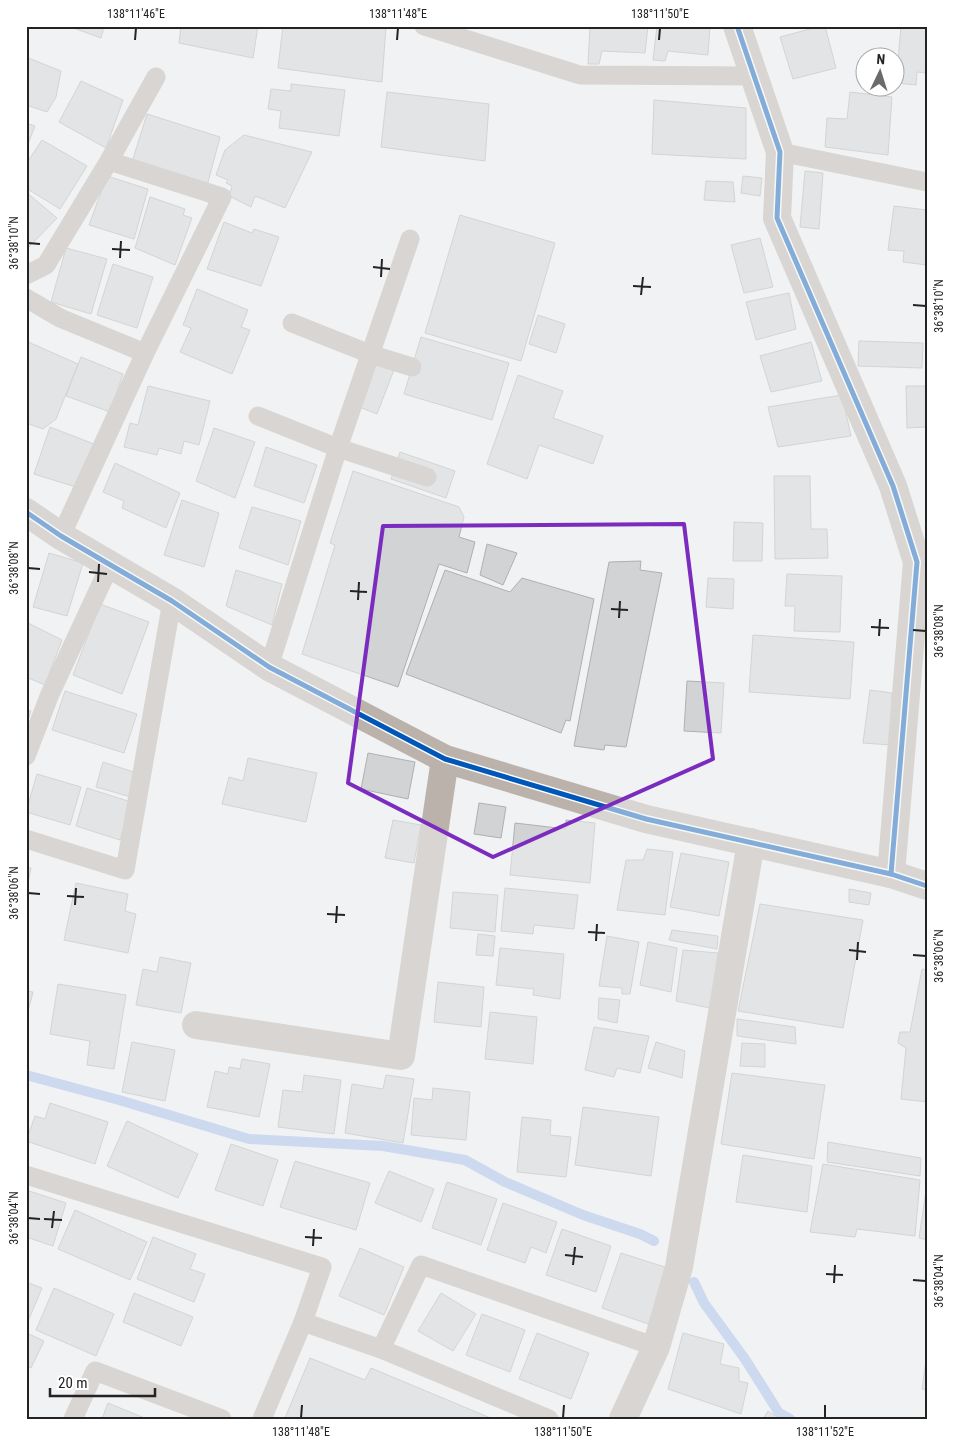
<svg xmlns="http://www.w3.org/2000/svg" width="953" height="1445" font-family="'Roboto Condensed',sans-serif">
  <style>
    .lines { fill: none; stroke-linecap: round; stroke-linejoin: round }
    .stream { stroke: #a0baeb; stroke-width: 10 }
    .building { fill: #d2d3d4; stroke: #afb0b1 }
    .service { stroke: #bbb2ab; stroke-width: 19 }
    .minor { stroke: #bbb2ab; stroke-width: 28 }
    .cycleway-casing { stroke: #fff; stroke-width: 8 }
    .cycleway { stroke: #0057b8; stroke-width: 5 }
    .marked { fill: none; stroke: #7b2cbf; stroke-width: 4; stroke-linejoin: round }
    .ticks { fill: none; stroke: #232324; stroke-width: 2 }
    .neatline { fill: none; stroke: #232324; stroke-width: 2 }
    .ticks-label { font-size: 12px; text-anchor: middle; fill: #232324 }
  </style>
  <rect width="100%" height="100%" fill="#f1f2f3"/>
  <g class="lines">
    <!-- stream -->
    <g class="stream">
      <polyline points="26,1075 119,1100 249,1139 383,1146 465,1160 505,1182 583,1215 640,1234 654,1241"/>
      <polyline points="694,1282 704,1303 745,1359 779,1413 790,1419"/>
    </g>
  </g>
  <!-- building -->
  <g class="building">
    <polygon points="68,26 104,26 101,38"/>
    <polygon points="181,26 258,26 253,58 179,43"/>
    <polygon points="283,26 386,26 382,82 278,68"/>
    <polygon points="590,26 648,26 645,53 602,51 599,64 588,64"/>
    <polygon points="657,26 710,26 708,55 668,51 665,61 653,60"/>
    <polygon points="821,26 825,26 836,68 793,79 780,37"/>
    <polygon points="901,26 927,26 927,73 917,72 916,85 896,83"/>
    <polygon points="26,57 61,71 56,97 47,112 26,105"/>
    <polygon points="81,81 123,100 106,148 59,122"/>
    <polygon points="291,84 345,90 339,136 279,128 281,111 268,109 271,89 291,91"/>
    <polygon points="387,92 489,104 485,161 381,147"/>
    <polygon points="850,92 892,97 888,155 825,147 827,118 847,119"/>
    <polygon points="654,100 746,108 746,159 652,154"/>
    <polygon points="147,114 220,137 207,186 132,162"/>
    <polygon points="26,123 35,126 26,149"/>
    <polygon points="244,135 312,152 285,208 255,196 251,207 229,196 232,186 226,183 228,180 216,175 225,150"/>
    <polygon points="42,140 87,166 60,209 26,188 26,164"/>
    <polygon points="805,171 823,173 819,229 800,227"/>
    <polygon points="107,176 148,189 134,239 89,225"/>
    <polygon points="743,176 762,178 760,196 741,193"/>
    <polygon points="706,181 733,182 735,202 704,200"/>
    <polygon points="26,192 57,218 26,250"/>
    <polygon points="150,197 185,209 183,215 192,218 175,265 135,248"/>
    <polygon points="894,206 927,210 927,265 903,262 904,251 888,250"/>
    <polygon points="460,215 555,243 521,361 425,333"/>
    <polygon points="224,222 252,233 254,229 279,237 261,286 207,269"/>
    <polygon points="760,238 773,287 744,293 731,245"/>
    <polygon points="66,248 107,259 91,314 51,302"/>
    <polygon points="113,264 153,277 137,328 97,315"/>
    <polygon points="197,289 248,310 241,327 250,330 232,374 180,352 191,328 183,325"/>
    <polygon points="789,293 796,329 756,340 746,302"/>
    <polygon points="538,315 565,324 556,353 529,344"/>
    <polygon points="421,337 509,363 492,420 404,394"/>
    <polygon points="26,341 78,364 56,419 43,429 26,423"/>
    <polygon points="859,341 923,343 922,368 858,366"/>
    <polygon points="811,342 822,381 771,392 760,356"/>
    <polygon points="81,357 123,374 110,412 66,396"/>
    <polygon points="376,359 395,367 377,414 359,407"/>
    <polygon points="518,375 563,391 553,418 603,436 593,464 539,445 527,479 487,464"/>
    <polygon points="148,386 210,401 199,445 184,441 181,454 159,448 157,455 124,447 130,423 138,425"/>
    <polygon points="906,386 927,386 927,427 907,428"/>
    <polygon points="842,395 851,436 778,447 768,407"/>
    <polygon points="50,427 94,444 79,488 34,474"/>
    <polygon points="214,428 255,442 235,498 196,481"/>
    <polygon points="266,447 317,465 304,503 254,486"/>
    <polygon points="400,452 455,471 446,498 391,479"/>
    <polygon points="115,463 180,493 166,528 122,508 124,501 103,492"/>
    <polygon points="353,471 459,507 464,517 459,537 475,542 467,573 439,564 398,687 302,654 335,545 330,543"/>
    <polygon points="774,476 810,476 811,529 827,529 828,558 775,559"/>
    <polygon points="182,500 219,513 204,567 164,555"/>
    <polygon points="252,507 301,521 288,565 239,548"/>
    <polygon points="734,522 763,523 762,561 733,561"/>
    <polygon points="487,544 517,553 503,585 480,575"/>
    <polygon points="49,553 83,563 67,616 33,607"/>
    <polygon points="641,561 640,570 662,573 626,747 605,745 604,750 574,746 609,562"/>
    <polygon points="236,570 282,584 272,625 226,606"/>
    <polygon points="445,570 510,592 522,578 594,599 570,721 566,720 561,733 406,674"/>
    <polygon points="787,574 842,576 840,632 794,631 795,606 785,606"/>
    <polygon points="708,578 734,579 733,609 706,607"/>
    <polygon points="100,604 149,622 122,694 73,675"/>
    <polygon points="26,622 62,640 45,685 26,677"/>
    <polygon points="753,635 854,642 850,699 749,692"/>
    <polygon points="687,681 724,683 721,733 684,731"/>
    <polygon points="870,690 892,693 891,745 863,743"/>
    <polygon points="65,691 137,714 124,753 52,730"/>
    <polygon points="26,710 31,711 26,726"/>
    <polygon points="368,753 415,762 408,799 361,789"/>
    <polygon points="248,758 317,773 306,822 222,804 229,777 243,781"/>
    <polygon points="103,762 137,773 131,797 96,787"/>
    <polygon points="37,774 81,787 70,825 26,812"/>
    <polygon points="87,788 131,802 120,840 76,826"/>
    <polygon points="479,803 506,807 501,838 474,834"/>
    <polygon points="393,820 421,825 414,863 385,858"/>
    <polygon points="566,820 595,823 590,883 510,875 515,823 566,829"/>
    <polygon points="647,849 673,852 665,915 617,910 626,860 643,860"/>
    <polygon points="681,853 729,862 719,916 670,907"/>
    <polygon points="26,867 31,868 26,893"/>
    <polygon points="76,883 128,894 125,911 136,914 128,953 64,940"/>
    <polygon points="505,888 578,895 574,929 534,925 533,934 501,931"/>
    <polygon points="849,889 871,893 869,905 849,902"/>
    <polygon points="453,892 498,895 495,932 450,928"/>
    <polygon points="760,904 863,920 843,1028 738,1011"/>
    <polygon points="672,930 718,936 717,949 669,940"/>
    <polygon points="478,934 495,936 493,956 476,955"/>
    <polygon points="607,936 639,942 630,994 622,994 622,988 599,986"/>
    <polygon points="648,942 677,948 671,992 640,985"/>
    <polygon points="500,948 564,954 560,999 533,995 534,989 496,985"/>
    <polygon points="683,950 718,953 710,1008 676,1001"/>
    <polygon points="160,957 191,963 181,1013 136,1005 143,969 157,972"/>
    <polygon points="922,969 927,970 927,1102 901,1099 906,1048 898,1043 900,1032 910,1032"/>
    <polygon points="438,982 484,987 481,1027 434,1022"/>
    <polygon points="58,984 126,995 114,1069 87,1065 90,1041 50,1034"/>
    <polygon points="26,991 33,992 26,1019"/>
    <polygon points="599,998 620,1000 617,1023 598,1019"/>
    <polygon points="490,1012 537,1017 533,1064 485,1059"/>
    <polygon points="737,1019 795,1027 796,1044 737,1036"/>
    <polygon points="594,1027 649,1036 640,1073 617,1068 614,1077 585,1070"/>
    <polygon points="132,1042 175,1050 165,1101 122,1092"/>
    <polygon points="656,1042 685,1051 682,1078 648,1068"/>
    <polygon points="742,1043 765,1044 765,1067 740,1066"/>
    <polygon points="242,1059 270,1064 259,1117 207,1107 215,1071 228,1074 229,1067 240,1069"/>
    <polygon points="732,1073 825,1085 814,1159 721,1144"/>
    <polygon points="304,1075 341,1080 334,1134 278,1127 283,1090 302,1092"/>
    <polygon points="386,1075 414,1079 403,1143 345,1133 352,1084 383,1089"/>
    <polygon points="433,1088 470,1092 466,1140 411,1135 414,1098 432,1100"/>
    <polygon points="50,1103 108,1122 95,1164 26,1141 35,1116 45,1119"/>
    <polygon points="583,1107 659,1117 651,1176 575,1165"/>
    <polygon points="522,1117 551,1120 550,1135 571,1137 566,1177 517,1172"/>
    <polygon points="127,1121 198,1154 178,1198 107,1166"/>
    <polygon points="828,1142 921,1158 920,1176 827,1162"/>
    <polygon points="231,1144 278,1160 263,1206 215,1190"/>
    <polygon points="743,1155 812,1166 807,1212 736,1202"/>
    <polygon points="295,1161 370,1183 356,1230 280,1207"/>
    <polygon points="823,1164 920,1180 915,1236 857,1229 855,1237 810,1232"/>
    <polygon points="389,1171 434,1189 421,1222 375,1203"/>
    <polygon points="447,1182 497,1199 481,1245 432,1228"/>
    <polygon points="927,1184 927,1240 919,1238"/>
    <polygon points="26,1190 66,1203 53,1246 26,1237"/>
    <polygon points="503,1203 557,1222 546,1253 531,1247 525,1263 487,1250"/>
    <polygon points="75,1210 147,1242 130,1280 58,1249"/>
    <polygon points="562,1229 611,1246 596,1292 546,1275"/>
    <polygon points="153,1237 196,1254 190,1269 205,1274 194,1302 137,1279"/>
    <polygon points="360,1248 404,1267 384,1315 339,1296"/>
    <polygon points="621,1253 671,1269 651,1325 602,1308"/>
    <polygon points="26,1282 42,1288 26,1326"/>
    <polygon points="54,1288 114,1314 96,1356 36,1330"/>
    <polygon points="134,1293 193,1317 181,1346 123,1322"/>
    <polygon points="441,1293 476,1314 453,1351 418,1331"/>
    <polygon points="482,1314 525,1330 510,1372 466,1355"/>
    <polygon points="27,1333 44,1341 31,1368 26,1366"/>
    <polygon points="537,1333 589,1353 571,1399 519,1379"/>
    <polygon points="683,1333 724,1344 720,1364 739,1368 739,1381 748,1383 741,1414 668,1389"/>
    <polygon points="927,1353 927,1390 922,1389"/>
    <polygon points="310,1358 365,1380 371,1368 493,1419 287,1419 285,1418"/>
    <polygon points="108,1403 147,1419 102,1419"/>
    <polygon points="768,1411 780,1419 763,1419"/>
  </g>
  <g class="lines">
    <!-- service -->
    <g class="service">
      <polyline points="424,26 580,75 754,76"/>
      <polyline points="780,152 927,182"/>
      <polyline points="26,275 46,265 109,161 156,77"/>
      <polyline points="26,298 60,318 145,353"/>
      <polyline points="292,323 370,354 412,367"/>
      <polyline points="258,416 338,448 427,477"/>
      <polyline points="61,536 145,353 222,197 109,161"/>
      <polyline points="269,667 338,448 410,239"/>
      <polyline points="26,756 50,694 110,565"/>
      <polyline points="26,839 125,870 172,601"/>
      <polyline points="26,1175 322,1267 303,1322 381,1349 549,1419"/>
      <polyline points="381,1349 421,1265 656,1347"/>
      <polyline points="73,1419 95,1371 222,1419"/>
      <polyline points="262,1419 303,1322"/>
    </g>
    <!-- minor -->
    <g class="minor">
      <polyline points="737,26 780,152 777,218 893,486 917,562 891,874"/>
      <polyline points="26,512 61,536 172,601 269,667 445,759 646,819 891,874 927,886"/>
      <polyline points="196,1025 401,1056 445,759"/>
      <polyline points="623,1419 656,1347 679,1267 751,842"/>
    </g>
    <!-- cycleway casing -->
    <g class="cycleway-casing">
      <g id="cycleway">
        <polyline points="737,26 780,152 777,218 893,486 917,562 891,874"/>
        <polyline points="26,512 61,536 172,601 269,667 445,759 646,819 891,874 927,886"/>
      </g>
    </g>
    <!-- cycleway -->
    <use href="#cycleway" class="cycleway"/>
  </g>
  <!-- marked area -->
  <path d="M0 0H953V1445H0ZM 684,524 L 713,759 L 493,857 L 348,783 L 383,526 Z" fill="#f1f2f3" fill-opacity=".55" fill-rule="evenodd"/>
  <path class="marked" d="M 684,524 L 713,759 L 493,857 L 348,783 L 383,526 Z"/>
  <!-- ticks -->
  <path class="ticks" d="M 135,40 L 136,28M 397,40 L 398,28M 659,40 L 660,28M 28,243 L 40,244M 112,249 L 130,250M 120,258 L 121,241M 373,267 L 390,269M 381,277 L 382,259M 633,286 L 651,287M 641,295 L 643,277M 913,305 L 926,306M 28,568 L 40,569M 89,572 L 107,574M 98,582 L 99,564M 350,591 L 367,592M 358,600 L 359,582M 611,609 L 628,610M 619,618 L 620,601M 871,627 L 889,628M 913,630 L 926,631M 879,636 L 880,619M 28,893 L 40,894M 67,896 L 84,897M 75,905 L 76,888M 327,914 L 345,915M 336,923 L 337,906M 588,932 L 605,933M 596,941 L 597,924M 849,950 L 866,952M 913,955 L 926,956M 857,960 L 858,942M 28,1218 L 40,1219M 44,1219 L 62,1220M 52,1228 L 54,1211M 305,1237 L 322,1238M 313,1246 L 314,1229M 565,1255 L 583,1257M 573,1265 L 575,1247M 826,1274 L 843,1275M 913,1280 L 926,1281M 834,1283 L 835,1265M 301,1418 L 302,1405M 563,1418 L 564,1405M 825,1418 L 825,1405"/>
  <!-- border -->
  <rect width="953" height="1445" fill="none" stroke="#ffffff" stroke-width="55"/>
  <!-- north arrow -->
  <g transform="translate(880 72) rotate(4)"><circle r="24" fill="#ffffff" stroke="#a7a7a7"/>
  <path d="M0-4L9 19L0 12L-9 19Z" fill="#6b6b6c"/>
  <text y="-8" font-size="14" font-weight="bold" text-anchor="middle" fill="#232324">N</text>
  </g>
  <!-- scale -->
  <path d="M50 1388v8h105v-8" fill="none" stroke="#232324" stroke-width="2.5"/>
  <text x="58" y="1388" font-size="15" fill="#232324" stroke="#ffffff" stroke-width="4" paint-order="stroke">20 m</text>
  <rect x="28" y="28" width="898" height="1390" class="neatline"/>
  <g class="ticks-label">
    <text x="136" y="18">138°11'46"E</text>
    <text x="398" y="18">138°11'48"E</text>
    <text x="660" y="18">138°11'50"E</text>
    <text transform="translate(14 243) rotate(-90)" y="4">36°38'10"N</text>
    <text transform="translate(939 306) rotate(-90)" y="4">36°38'10"N</text>
    <text transform="translate(14 568) rotate(-90)" y="4">36°38'08"N</text>
    <text transform="translate(939 631) rotate(-90)" y="4">36°38'08"N</text>
    <text transform="translate(14 893) rotate(-90)" y="4">36°38'06"N</text>
    <text transform="translate(939 956) rotate(-90)" y="4">36°38'06"N</text>
    <text transform="translate(14 1218) rotate(-90)" y="4">36°38'04"N</text>
    <text transform="translate(939 1281) rotate(-90)" y="4">36°38'04"N</text>
    <text x="301" y="1436">138°11'48"E</text>
    <text x="563" y="1436">138°11'50"E</text>
    <text x="825" y="1436">138°11'52"E</text>
  </g>
</svg>
